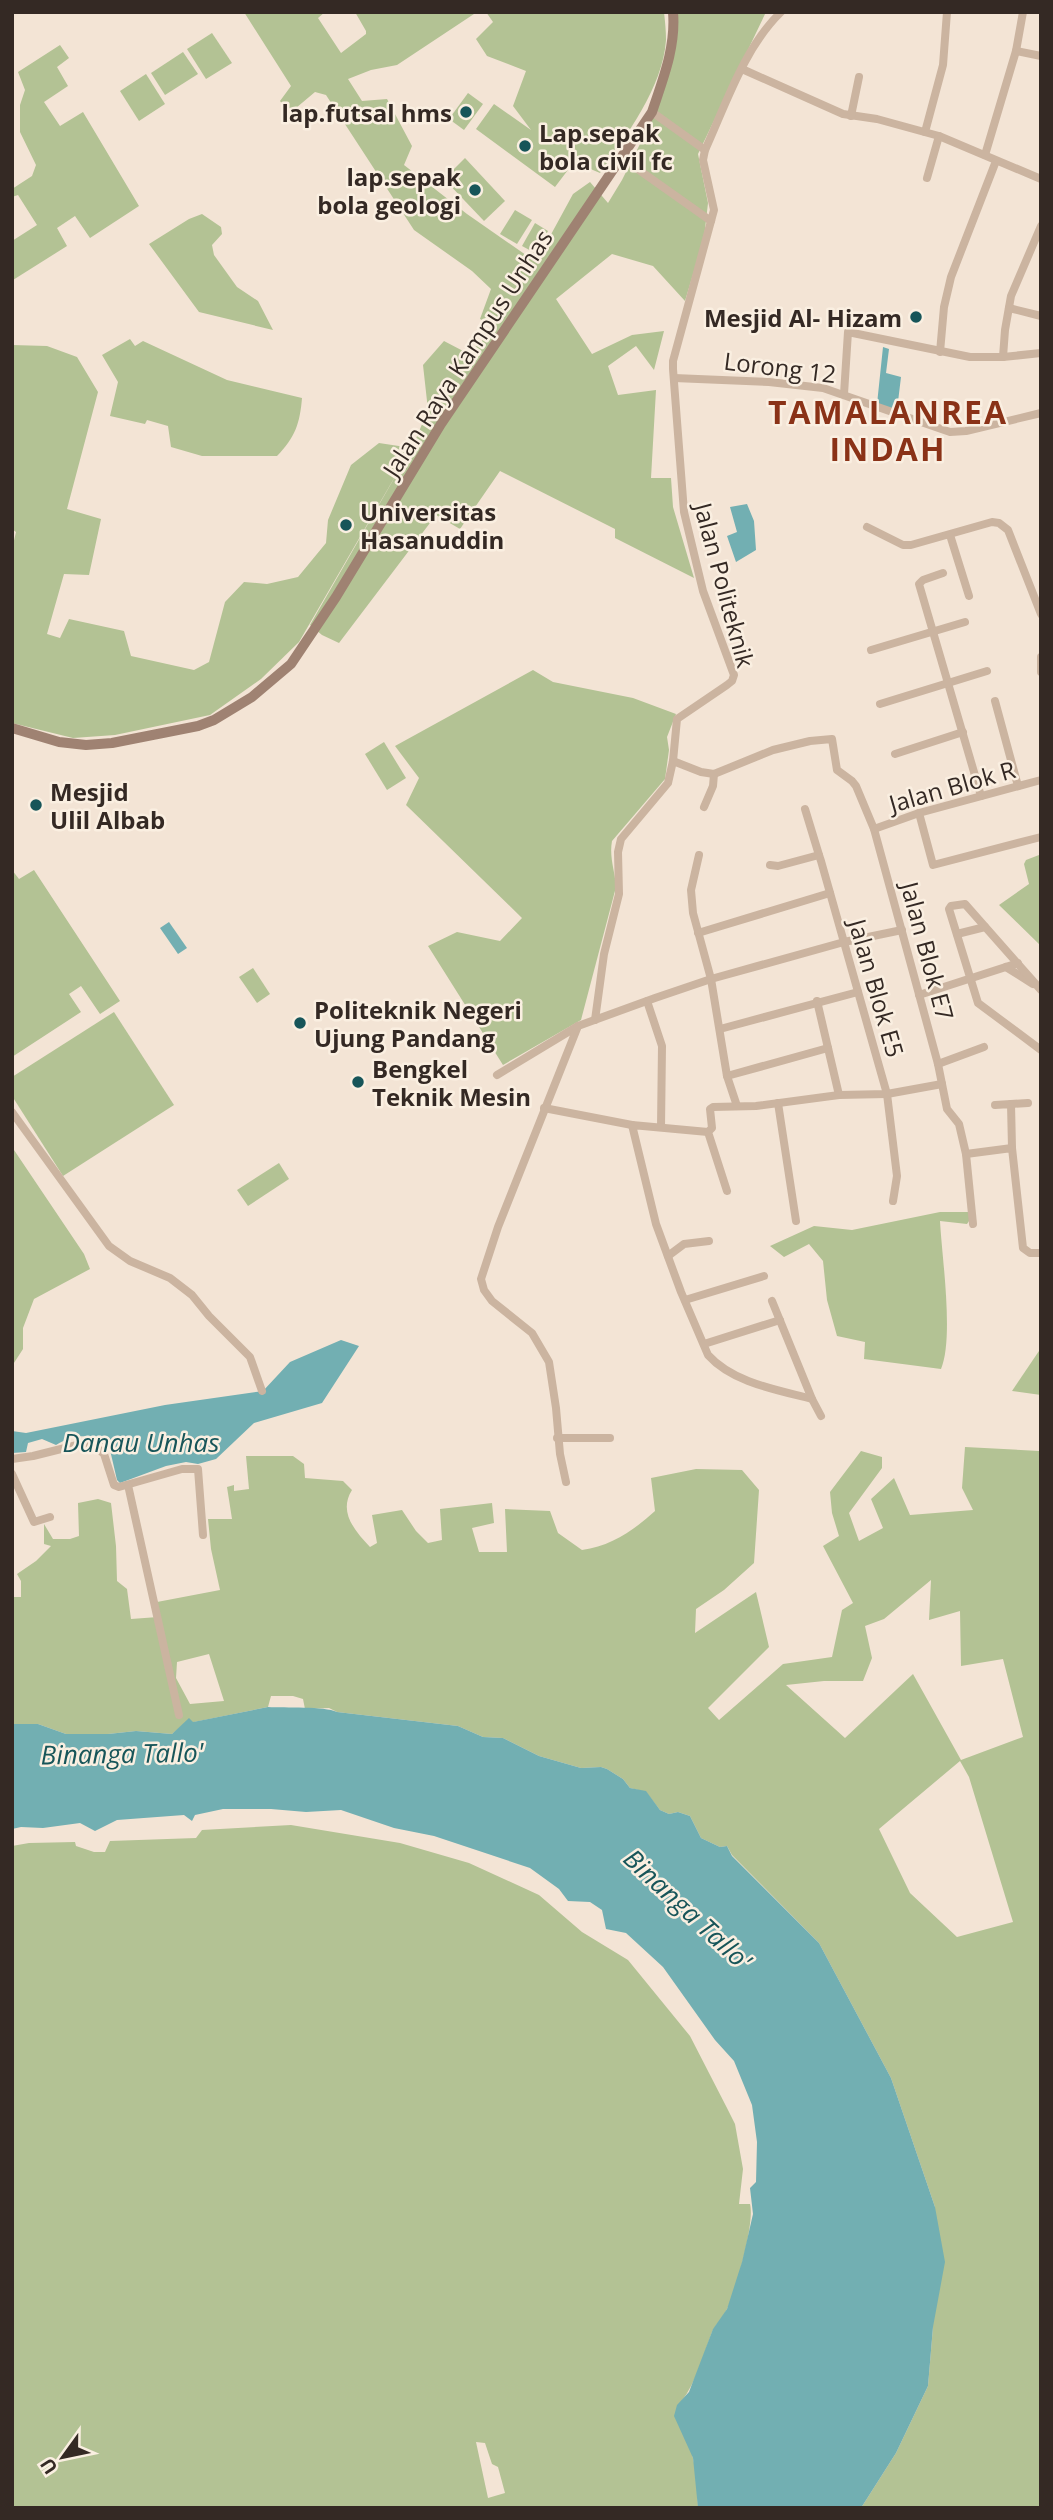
<svg xmlns="http://www.w3.org/2000/svg" width="1053" height="2520" font-family="'Open Sans',sans-serif">
  <style>
    .green { fill: #b3c294; fill-rule: evenodd }
    .water { fill: #72afb2 }
    .lines { fill: none; stroke-linecap: round; stroke-linejoin: round }
    .street { stroke: #cbb4a0; stroke-width: 8 }
    .secondary { stroke: #9f8272; stroke-width: 10 }
    .poi-dot { fill: #175559; stroke: #faefe1; stroke-width: 2.5 }
    .labels { text-anchor: middle; dominant-baseline: central; stroke-width: 5; stroke-linejoin: round; paint-order: stroke }
    .poi-label { font-size: 24px; font-weight: bold; fill: #342924; stroke: #faefe1; text-anchor: start }
    .street-label { font-size: 24px; fill: #342924; stroke: #faefe1 }
    .water-label { font-size: 26px; font-style: italic; fill: #175559; stroke: #faefe1 }
    .district-label { font-size: 32px; font-weight: bold; letter-spacing: 2px; fill: #8a3217; stroke: #faefe1 }
  </style>
  <rect width="100%" height="100%" fill="#f3e4d5"/>
  <!-- green -->
  <g class="green">
    <polygon points="244,12 325,12 318,18 341,53 366,34 366,31 355,12 477,12 397,65 371,70 348,79 362,101 387,99 412,146 404,165 467,214 536,262 573,194 590,182 608,203 622,180 657,110 676,12 766,12 698,154 708,203 704,238 685,301 653,266 612,254 556,299 592,354 632,335 664,331 654,370 636,346 608,366 618,395 656,390 651,478 671,478 673,507 694,578 615,538 615,529 500,471 460,529 436,515 339,643 322,635 310,625 411,449 299,642 261,679 210,715 115,735 73,738 12,723 12,549 16,532 12,529 12,345 47,346 77,357 98,392 67,509 101,519 89,575 64,574 47,634 60,638 69,619 124,631 131,656 194,670 209,662 225,602 244,582 267,584 298,577 326,543 328,520 351,465 379,443 412,448 428,410 423,365 444,341 465,352 479,345 493,325 480,319 491,289 472,271 414,230 326,95 315,92 290,113 280,101 291,86"/>
    <path d="M 486,12 L 664,12 C 665,21 666,31 666,40 C 663,87 626,136 600,173 L 574,162 L 555,187 L 476,129 L 494,104 L 531,130 L 513,106 L 526,71 L 487,56 L 476,39 L 493,22 Z"/>
    <polygon points="212,33 232,63 206,79 187,49"/>
    <polygon points="60,45 69,58 57,67 68,86 44,102 60,126 83,112 139,206 90,238 75,216 57,228 67,246 13,280 12,241 37,225 18,195 12,197 12,189 32,176 36,165 20,132 20,105 25,90 18,72"/>
    <polygon points="183,52 198,74 165,95 151,73"/>
    <polygon points="146,74 165,104 139,121 120,91"/>
    <polygon points="468,93 483,104 464,130 449,119"/>
    <polygon points="465,158 505,201 484,221 444,179"/>
    <polygon points="515,210 532,220 517,244 500,234"/>
    <polygon points="202,214 221,227 222,234 212,245 214,255 237,287 258,301 273,330 199,312 149,244 189,219"/>
    <polygon points="535,223 548,231 535,253 522,246"/>
    <path d="M 130,339 L 135,346 L 143,341 L 227,380 L 302,398 C 300,423 295,438 277,456 L 202,456 L 171,447 L 168,426 L 147,420 L 145,424 L 110,416 L 118,382 L 102,355 Z"/>
    <path d="M 533,670 L 553,682 L 633,698 L 676,714 L 667,737 L 669,750 L 665,779 L 612,841 C 609,857 615,871 616,887 L 581,1020 L 503,1065 L 428,946 L 457,932 L 500,941 L 522,918 L 406,805 L 419,778 L 395,746 Z"/>
    <polygon points="384,742 406,778 387,790 365,754"/>
    <polygon points="1039,855 1041,865 1041,946 999,905 1029,884 1024,864 1026,860"/>
    <polygon points="12,870 19,879 34,870 120,1001 100,1014 81,986 69,994 81,1012 12,1057"/>
    <polygon points="253,968 270,994 257,1003 239,977"/>
    <polygon points="114,1012 174,1105 63,1176 12,1096 12,1077"/>
    <polygon points="12,1147 84,1254 90,1269 34,1299 23,1328 23,1349 12,1366"/>
    <polygon points="279,1163 289,1179 248,1206 237,1190"/>
    <path d="M 940,1212 L 975,1212 L 967,1224 L 940,1221 C 942,1258 954,1338 941,1369 L 864,1359 L 865,1342 L 837,1336 L 827,1300 L 823,1261 L 809,1244 L 784,1257 L 770,1246 L 814,1226 L 852,1230 Z"/>
    <polygon points="1041,1348 1041,1395 1012,1391"/>
    <path d="M 1041,1430 L 1041,2508 L 861,2508 L 896,2453 L 928,2386 L 933,2327 L 935,2207 L 891,2078 L 819,1943 L 732,1855 L 727,1846 L 720,1847 L 701,1838 L 690,1816 L 678,1812 L 669,1814 L 660,1810 L 646,1792 L 630,1788 L 623,1779 L 607,1769 L 601,1767 L 581,1768 L 539,1756 L 503,1738 L 483,1737 L 458,1726 L 337,1712 L 329,1708 L 305,1709 L 303,1699 L 293,1696 L 271,1696 L 268,1707 L 184,1724 L 172,1734 L 136,1731 L 108,1734 L 66,1734 L 38,1724 L 12,1724 L 12,1597 L 21,1597 L 21,1581 L 17,1574 L 36,1561 L 51,1546 L 44,1544 L 44,1524 L 53,1539 L 70,1539 L 79,1536 L 78,1503 L 98,1499 L 111,1503 L 116,1546 L 117,1581 L 127,1589 L 131,1619 L 158,1617 L 157,1602 L 220,1590 L 211,1549 L 208,1519 L 232,1519 L 227,1487 L 234,1485 L 234,1491 L 249,1489 L 246,1456 L 293,1456 L 304,1464 L 305,1478 L 343,1481 L 352,1490 C 338,1512 355,1531 370,1547 L 377,1543 L 372,1515 L 402,1510 L 416,1531 L 428,1543 L 442,1540 L 440,1509 L 492,1503 L 494,1523 L 472,1528 L 479,1552 L 507,1552 L 505,1509 L 550,1511 L 558,1533 L 582,1550 C 611,1546 633,1531 655,1511 L 651,1478 L 696,1469 L 742,1470 L 759,1490 L 754,1563 L 724,1590 L 696,1609 L 695,1633 L 756,1592 L 769,1647 L 708,1708 L 719,1720 L 783,1664 L 832,1657 L 842,1610 L 853,1603 L 823,1546 L 839,1536 L 832,1513 L 830,1492 L 861,1451 L 882,1457 L 882,1468 L 849,1513 L 859,1541 L 883,1528 L 871,1499 L 894,1478 L 910,1515 L 973,1510 L 962,1488 L 965,1447 L 1039,1451 ZM 931,1580 L 929,1620 L 960,1611 L 961,1666 L 1003,1659 L 1023,1737 L 961,1760 L 913,1674 L 845,1738 L 786,1685 L 824,1681 L 863,1681 L 872,1658 L 865,1626 L 884,1619 ZM 209,1654 L 224,1701 L 190,1704 L 176,1678 L 177,1662 ZM 960,1761 L 969,1777 L 1013,1922 L 957,1937 L 910,1893 L 879,1829 Z"/>
    <path d="M 291,1825 L 400,1843 L 469,1863 L 539,1895 L 582,1932 L 628,1960 L 690,2036 L 727,2108 L 735,2124 L 743,2169 L 739,2204 L 750,2204 C 755,2223 736,2291 727,2309 C 723,2318 716,2324 712,2332 C 703,2356 697,2381 681,2402 L 697,2477 L 698,2508 L 12,2508 L 12,1846 L 29,1843 L 75,1842 L 76,1846 L 94,1852 L 105,1852 L 110,1841 L 196,1838 L 202,1830 ZM 476,2442 L 485,2443 L 492,2464 L 498,2467 L 505,2493 L 488,2498 Z"/>
  </g>
  <!-- water -->
  <g class="water">
    <polygon points="883,347 889,349 886,373 901,377 897,410 877,404"/>
    <polygon points="747,504 754,521 756,550 736,562 727,536 737,532 730,507"/>
    <polygon points="169,922 187,948 178,954 160,928"/>
    <path d="M 341,1340 L 359,1346 L 322,1403 L 254,1423 L 216,1459 L 198,1464 L 186,1462 L 166,1466 L 120,1483 L 117,1480 L 110,1450 C 92,1432 76,1433 56,1445 L 42,1439 L 28,1443 L 26,1452 L 12,1453 L 12,1431 L 26,1433 L 165,1405 L 263,1391 L 290,1362 Z"/>
    <path d="M 268,1707 C 285,1708 324,1706 337,1712 L 458,1726 L 483,1737 L 503,1738 L 539,1756 L 581,1768 L 601,1767 L 607,1769 L 623,1779 L 630,1788 L 646,1791 L 660,1810 L 669,1814 L 678,1812 L 690,1816 L 701,1838 L 720,1847 L 727,1846 L 732,1856 L 819,1943 L 891,2078 L 935,2207 L 945,2262 L 933,2327 L 928,2386 L 896,2453 L 861,2508 L 698,2508 L 693,2458 L 674,2416 L 677,2405 L 689,2392 L 713,2329 L 727,2309 L 742,2262 L 753,2214 L 750,2188 L 756,2182 L 757,2142 L 752,2105 L 734,2061 L 715,2040 L 663,1967 L 626,1933 L 606,1929 L 602,1910 L 590,1902 L 568,1901 L 559,1889 L 530,1868 L 434,1836 L 394,1828 L 341,1810 L 306,1812 L 271,1809 L 223,1809 L 195,1815 L 192,1821 L 184,1815 L 117,1820 L 95,1831 L 80,1823 L 43,1828 L 21,1827 L 12,1829 L 12,1724 L 38,1724 L 66,1734 L 108,1734 L 136,1731 L 172,1734 L 189,1718 L 193,1722 Z"/>
  </g>
  <g class="lines">
    <!-- street -->
    <g class="street">
      <polyline points="1016,51 1041,56"/>
      <polyline points="742,69 843,114 877,119 939,136 1041,179"/>
      <polyline points="652,112 705,150"/>
      <polyline points="851,116 859,77"/>
      <polyline points="925,132 943,65 947,12"/>
      <polyline points="985,155 1016,51 1023,12"/>
      <polyline points="622,158 711,221"/>
      <polyline points="927,178 939,136"/>
      <polyline points="1009,308 1041,316"/>
      <polyline points="940,352 944,307 951,277 996,161"/>
      <polyline points="1003,357 1005,330 1011,296 1041,226"/>
      <polyline points="674,378 769,382 823,388 950,432 966,431 1041,413"/>
      <polyline points="844,394 848,332 970,357 1003,357 1041,353"/>
      <polyline points="867,527 903,545 911,545 992,522 999,523 1008,530 1041,614"/>
      <polyline points="950,535 969,596"/>
      <polyline points="943,573 923,580 919,584 981,796"/>
      <polyline points="871,650 965,622"/>
      <polyline points="1041,657 1041,672"/>
      <polyline points="995,701 1018,786"/>
      <polyline points="880,704 987,671"/>
      <polyline points="895,754 963,732"/>
      <polyline points="673,761 701,772 714,774 773,750 810,741 832,739 837,770 852,781 856,786 874,829 938,1064 947,1109 959,1124 966,1154 1012,1148 1023,1248 1030,1253 1041,1253"/>
      <polyline points="704,807 713,786 714,774"/>
      <polyline points="805,809 819,855"/>
      <polyline points="919,813 933,865 1041,837"/>
      <polyline points="874,829 919,813 1041,780"/>
      <polyline points="699,855 691,890 693,913 711,979 727,1076 737,1106"/>
      <polyline points="770,865 778,866 819,855 821,861 887,1094 897,1176 893,1201"/>
      <polyline points="698,933 830,893"/>
      <polyline points="957,934 985,927"/>
      <polyline points="1006,967 1033,984"/>
      <polyline points="1041,990 965,904 951,906 949,909 978,1003 1041,1050"/>
      <polyline points="919,995 1018,963"/>
      <polyline points="647,1001 662,1046 661,1127"/>
      <polyline points="817,1001 839,1095"/>
      <path d="M 595,1020 L 604,954 L 619,894 L 618,852 L 621,839 L 668,783 L 673,761 L 677,719 L 727,685 L 732,681 L 734,675 L 703,591 L 684,512 L 673,369 L 673,361 L 714,210 L 703,160 L 705,150 C 726,104 744,48 781,12"/>
      <polyline points="720,1029 858,992"/>
      <polyline points="938,1064 984,1047"/>
      <polyline points="497,1075 578,1026 655,998 711,979 844,942 902,930"/>
      <polyline points="727,1076 828,1048"/>
      <polyline points="778,1103 796,1221"/>
      <polyline points="1011,1104 1028,1103"/>
      <polyline points="995,1105 1011,1104 1012,1148"/>
      <polyline points="544,1108 632,1125"/>
      <polyline points="12,1112 109,1246 130,1261 170,1278 192,1295 209,1316 250,1357 262,1391"/>
      <path d="M 708,1132 L 632,1125 L 656,1224 L 681,1292 L 708,1355 C 733,1383 778,1390 812,1399 L 821,1416"/>
      <polyline points="966,1154 973,1224"/>
      <polyline points="727,1191 708,1132 712,1128 710,1109 713,1107 756,1106 839,1095 887,1094 942,1084"/>
      <polyline points="668,1256 684,1244 709,1241"/>
      <polyline points="685,1300 764,1276"/>
      <polyline points="772,1301 812,1399"/>
      <polyline points="704,1344 780,1320"/>
      <polyline points="557,1438 610,1438"/>
      <polyline points="12,1459 33,1456 81,1444 96,1447 104,1454 114,1485 119,1487 182,1469 198,1469 203,1535"/>
      <polyline points="12,1474 34,1522 50,1517"/>
      <polyline points="566,1482 560,1454 556,1408 549,1362 532,1333 492,1301 484,1290 481,1279 498,1227 578,1026"/>
      <polyline points="128,1485 179,1715"/>
    </g>
    <!-- secondary -->
    <path class="secondary" d="M 12,728 L 59,742 L 86,745 L 112,743 L 198,726 L 214,720 L 252,697 L 291,664 L 336,597 L 441,424 L 652,112 C 663,79 676,47 673,12"/>
  </g>
  <!-- markers -->
  <g class="poi-dot">
    <circle cx="466" cy="112" r="7"/>
    <circle cx="525" cy="146" r="7"/>
    <circle cx="475" cy="190" r="7"/>
    <circle cx="916" cy="317" r="7"/>
    <circle cx="346" cy="525" r="7"/>
    <circle cx="36" cy="805" r="7"/>
    <circle cx="300" cy="1023" r="7"/>
    <circle cx="358" cy="1082" r="7"/>
  </g>
  <g class="labels">
    <!-- poi labels -->
    <g class="poi-label">
      <text x="452" y="112" text-anchor="end">lap.futsal hms</text>
      <text x="539" y="132">Lap.sepak<tspan x="539" dy="28">bola civil fc</tspan></text>
      <text x="461" y="176" text-anchor="end">lap.sepak<tspan x="461" dy="28">bola geologi</tspan></text>
      <text x="902" y="317" text-anchor="end">Mesjid Al- Hizam</text>
      <text x="360" y="511">Universitas<tspan x="360" dy="28">Hasanuddin</tspan></text>
      <text x="50" y="791">Mesjid<tspan x="50" dy="28">Ulil Albab</tspan></text>
      <text x="314" y="1009">Politeknik Negeri<tspan x="314" dy="28">Ujung Pandang</tspan></text>
      <text x="372" y="1068">Bengkel<tspan x="372" dy="28">Teknik Mesin</tspan></text>
    </g>
    <!-- street labels -->
    <g class="street-label">
      <text transform="translate(467 353) rotate(-57)">Jalan Raya Kampus Unhas</text>
      <text transform="translate(780 367) rotate(7)">Lorong 12</text>
      <text transform="translate(725 585) rotate(75)">Jalan Politeknik</text>
      <text transform="translate(952 786) rotate(-16)">Jalan Blok R</text>
      <text transform="translate(928 951) rotate(75)">Jalan Blok E7</text>
      <text transform="translate(877 988) rotate(74)">Jalan Blok E5</text>
    </g>
    <!-- water labels -->
    <g class="water-label">
      <text x="141" y="1442">Danau Unhas</text>
      <text transform="translate(122 1753) rotate(-1)">Binanga Tallo'</text>
      <text transform="translate(688 1909) rotate(43)">Binanga Tallo'</text>
    </g>
    <!-- district labels -->
    <g class="district-label">
      <text x="888" y="411">TAMALANREA<tspan x="888" dy="37">INDAH</tspan></text>
    </g>
  </g>
  <!-- border -->
  <rect width="1053" height="2520" fill="none" stroke="#342924" stroke-width="28"/>
  <!-- north arrow -->
  <g transform="translate(63 2457) rotate(237)" stroke="#faefe1" stroke-width="5" paint-order="stroke">
  <path d="M0-5L12 26L0 18L-12 26Z" fill="#342924"/>
  <text y="-10" font-size="19" font-weight="bold" text-anchor="middle" fill="#342924">U</text>
  </g>
</svg>
